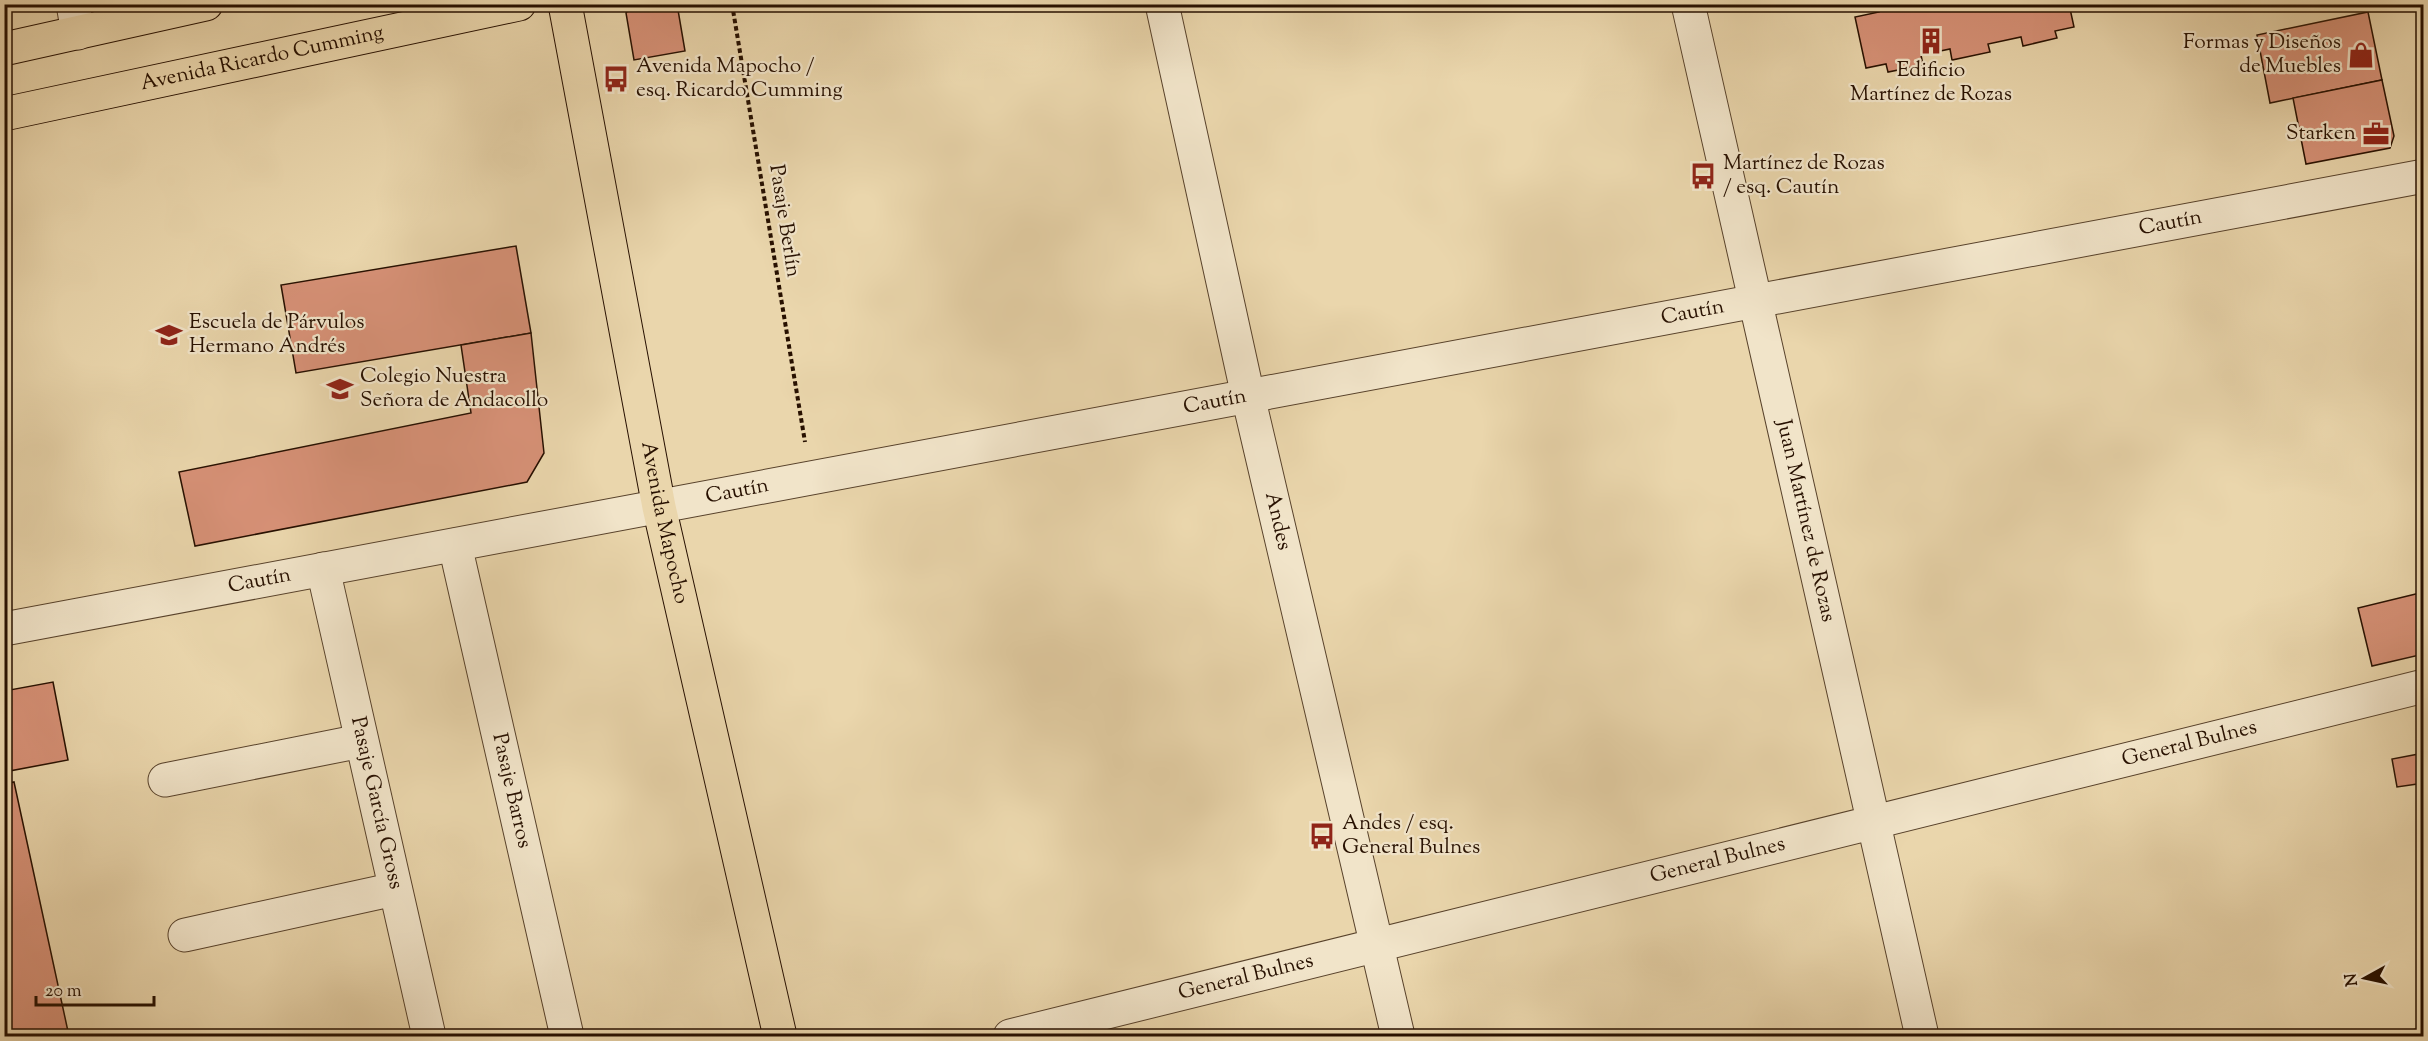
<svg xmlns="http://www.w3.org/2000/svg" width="2428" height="1041" font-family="'Sorts Mill Goudy',serif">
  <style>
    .building { fill: #d79177; stroke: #271000; stroke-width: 1.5 }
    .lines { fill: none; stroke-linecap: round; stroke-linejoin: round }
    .minor-casing { stroke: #58422b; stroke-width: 35 }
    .major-casing { stroke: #271000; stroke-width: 35 }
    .path { stroke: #271000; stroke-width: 4; stroke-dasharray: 4.5 3; stroke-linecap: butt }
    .minor { stroke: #f1e4c9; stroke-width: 33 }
    .major { stroke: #ead6ac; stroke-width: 33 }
    .labels { text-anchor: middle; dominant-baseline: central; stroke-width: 4.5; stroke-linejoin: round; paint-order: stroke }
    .poi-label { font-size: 21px; fill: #271000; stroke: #f1e4c9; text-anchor: start }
    .street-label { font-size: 21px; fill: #271000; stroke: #f1e4c9 }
  </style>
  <rect width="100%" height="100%" fill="#ead6ac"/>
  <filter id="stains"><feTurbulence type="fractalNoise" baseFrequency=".00333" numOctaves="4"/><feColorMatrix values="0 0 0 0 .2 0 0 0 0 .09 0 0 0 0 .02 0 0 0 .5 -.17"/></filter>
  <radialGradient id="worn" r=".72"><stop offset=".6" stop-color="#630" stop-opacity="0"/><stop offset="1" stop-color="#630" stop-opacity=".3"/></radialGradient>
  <!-- building -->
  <g class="building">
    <polygon points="636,4 677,4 685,51 634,60 626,13 632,5"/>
    <polygon points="1031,4 1055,4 1032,9"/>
    <polygon points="1877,4 2069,4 2074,27 2055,31 2057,38 2023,46 2021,37 1988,44 1990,52 1952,60 1950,49 1921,55 1923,65 1888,72 1886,64 1866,68 1855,17 1879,12"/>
    <polygon points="2368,12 2382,80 2270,103 2257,35"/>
    <polygon points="2382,80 2394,136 2390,148 2306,164 2293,98"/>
    <polygon points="516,246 531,333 296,373 281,285"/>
    <polygon points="531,333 544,453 527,482 195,546 179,472 471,413 461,345"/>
    <polygon points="2424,592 2424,654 2372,666 2358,608"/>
    <polygon points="53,682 68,760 4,772 4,691"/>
    <polygon points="2424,753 2424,783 2397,787 2392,759"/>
    <polygon points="14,782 69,1036 4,1036 4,784"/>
    <polygon points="2424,1028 2424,1036 2376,1036"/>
  </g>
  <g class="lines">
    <!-- minor casing -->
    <g class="minor-casing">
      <g id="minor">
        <polyline points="73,4 78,33"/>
        <path id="s1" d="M 1162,4 L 1248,396 L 1398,1036"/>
        <path id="s2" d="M 1688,4 L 1922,1036"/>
        <path id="s3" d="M 455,545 L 567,1036"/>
        <path id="s4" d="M 323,569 L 429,1036"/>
        <path id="s5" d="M 4,629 L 2424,176"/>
        <polyline points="165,780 361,741"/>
        <polyline points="185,935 395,889"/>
        <path id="s6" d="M 1010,1036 L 2424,686"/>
      </g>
    </g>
    <!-- major casing -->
    <g class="major-casing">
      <g id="major">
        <path id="s7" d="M 565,4 L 659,507 L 780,1036"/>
        <polyline points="4,49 206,4"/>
        <path id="s8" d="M 4,114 L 519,4"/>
      </g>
    </g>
    <!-- path -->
    <polyline class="path" points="732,4 805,442"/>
    <!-- minor -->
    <use href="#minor" class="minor"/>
    <!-- major -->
    <use href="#major" class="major"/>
  </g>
  <!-- icons -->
  <defs>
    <g id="building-bare" transform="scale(2.07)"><path d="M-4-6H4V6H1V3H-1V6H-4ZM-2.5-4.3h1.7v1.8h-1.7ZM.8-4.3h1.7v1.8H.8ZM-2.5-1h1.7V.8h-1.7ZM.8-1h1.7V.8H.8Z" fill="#8f2418" stroke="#f1e4c9" stroke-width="2.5" paint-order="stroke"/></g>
    <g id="shop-bare" transform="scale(2.07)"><path d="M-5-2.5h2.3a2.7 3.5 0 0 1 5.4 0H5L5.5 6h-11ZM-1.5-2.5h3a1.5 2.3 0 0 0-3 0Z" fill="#8f2418" stroke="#f1e4c9" stroke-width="2.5" paint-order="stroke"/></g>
    <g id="bus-bare" transform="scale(2.07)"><path d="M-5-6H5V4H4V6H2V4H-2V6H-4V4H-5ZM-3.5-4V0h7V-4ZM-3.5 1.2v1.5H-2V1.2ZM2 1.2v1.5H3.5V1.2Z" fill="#8f2418" stroke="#f1e4c9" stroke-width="2.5" paint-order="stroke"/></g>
    <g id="office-bare" transform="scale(2.07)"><path d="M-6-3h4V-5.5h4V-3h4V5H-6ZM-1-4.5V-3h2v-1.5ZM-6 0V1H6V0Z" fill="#8f2418" stroke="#f1e4c9" stroke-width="2.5" paint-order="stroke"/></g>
    <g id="school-bare" transform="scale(2.07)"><path d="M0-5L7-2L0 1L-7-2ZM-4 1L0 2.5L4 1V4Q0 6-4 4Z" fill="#8f2418" stroke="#f1e4c9" stroke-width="2.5" paint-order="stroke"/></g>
  </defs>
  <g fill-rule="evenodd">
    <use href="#building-bare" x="1931" y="41"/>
    <use href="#shop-bare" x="2361" y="55"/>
    <use href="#bus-bare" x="616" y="79"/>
    <use href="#office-bare" x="2376" y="134"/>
    <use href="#bus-bare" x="1703" y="176"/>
    <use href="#school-bare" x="169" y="335"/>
    <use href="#school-bare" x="340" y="389"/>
    <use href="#bus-bare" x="1322" y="836"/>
  </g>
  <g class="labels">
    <!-- poi labels -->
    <g class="poi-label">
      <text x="2341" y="43" text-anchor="end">Formas y Diseños<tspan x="2341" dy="24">de Muebles</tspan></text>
      <text x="636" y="67">Avenida Mapocho /<tspan x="636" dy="24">esq. Ricardo Cumming</tspan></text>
      <text x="1931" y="71" text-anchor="middle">Edificio<tspan x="1931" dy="24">Martínez de Rozas</tspan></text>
      <text x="2356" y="134" text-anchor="end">Starken</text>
      <text x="1723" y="164">Martínez de Rozas<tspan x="1723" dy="24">/ esq. Cautín</tspan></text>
      <text x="189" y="323">Escuela de Párvulos<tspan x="189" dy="24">Hermano Andrés</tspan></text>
      <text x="360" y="377">Colegio Nuestra<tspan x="360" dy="24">Señora de Andacollo</tspan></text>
      <text x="1342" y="824">Andes / esq.<tspan x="1342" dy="24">General Bulnes</tspan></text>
    </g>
    <!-- street labels -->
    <g class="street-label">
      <text stroke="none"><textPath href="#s8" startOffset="264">Avenida Ricardo Cumming</textPath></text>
      <text transform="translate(784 221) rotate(81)">Pasaje Berlín</text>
      <text stroke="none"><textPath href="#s5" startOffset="2204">Cautín</textPath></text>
      <text stroke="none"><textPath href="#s5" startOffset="1718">Cautín</textPath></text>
      <text stroke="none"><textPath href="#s5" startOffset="1232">Cautín</textPath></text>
      <text stroke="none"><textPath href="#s5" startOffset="746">Cautín</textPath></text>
      <text stroke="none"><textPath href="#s1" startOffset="530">Andes</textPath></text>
      <text stroke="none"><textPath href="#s2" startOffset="530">Juan Martínez de Rozas</textPath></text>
      <text stroke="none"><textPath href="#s7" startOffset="528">Avenida Mapocho</textPath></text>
      <text stroke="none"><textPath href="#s5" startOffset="260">Cautín</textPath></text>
      <text stroke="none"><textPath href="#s6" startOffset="1215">General Bulnes</textPath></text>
      <text stroke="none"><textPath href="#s3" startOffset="252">Pasaje Barros</textPath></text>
      <text stroke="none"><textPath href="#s4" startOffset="240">Pasaje García Gross</textPath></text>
      <text stroke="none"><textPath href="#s6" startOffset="729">General Bulnes</textPath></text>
      <text stroke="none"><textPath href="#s6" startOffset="243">General Bulnes</textPath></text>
    </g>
  </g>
  <!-- margin -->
  <rect width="2428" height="1041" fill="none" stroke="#ead6ac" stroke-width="24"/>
  <rect x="6" y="6" width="2416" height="1029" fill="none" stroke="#271000" stroke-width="3"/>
  <rect x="12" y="12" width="2404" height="1017" fill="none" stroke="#271000" stroke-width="1.5"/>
  <!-- north arrow -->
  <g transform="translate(2365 978) rotate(262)" stroke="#f1e4c9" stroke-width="4.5" paint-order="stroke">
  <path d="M0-4.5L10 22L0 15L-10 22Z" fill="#271000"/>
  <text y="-9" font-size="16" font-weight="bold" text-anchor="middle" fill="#271000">N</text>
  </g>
  <!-- scale -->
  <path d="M36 996v9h118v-9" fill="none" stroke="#271000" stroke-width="3"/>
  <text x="45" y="996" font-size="18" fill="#271000" stroke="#f1e4c9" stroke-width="4.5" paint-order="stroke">20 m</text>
  <rect width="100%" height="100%" filter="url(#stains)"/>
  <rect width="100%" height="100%" fill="url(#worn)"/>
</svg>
